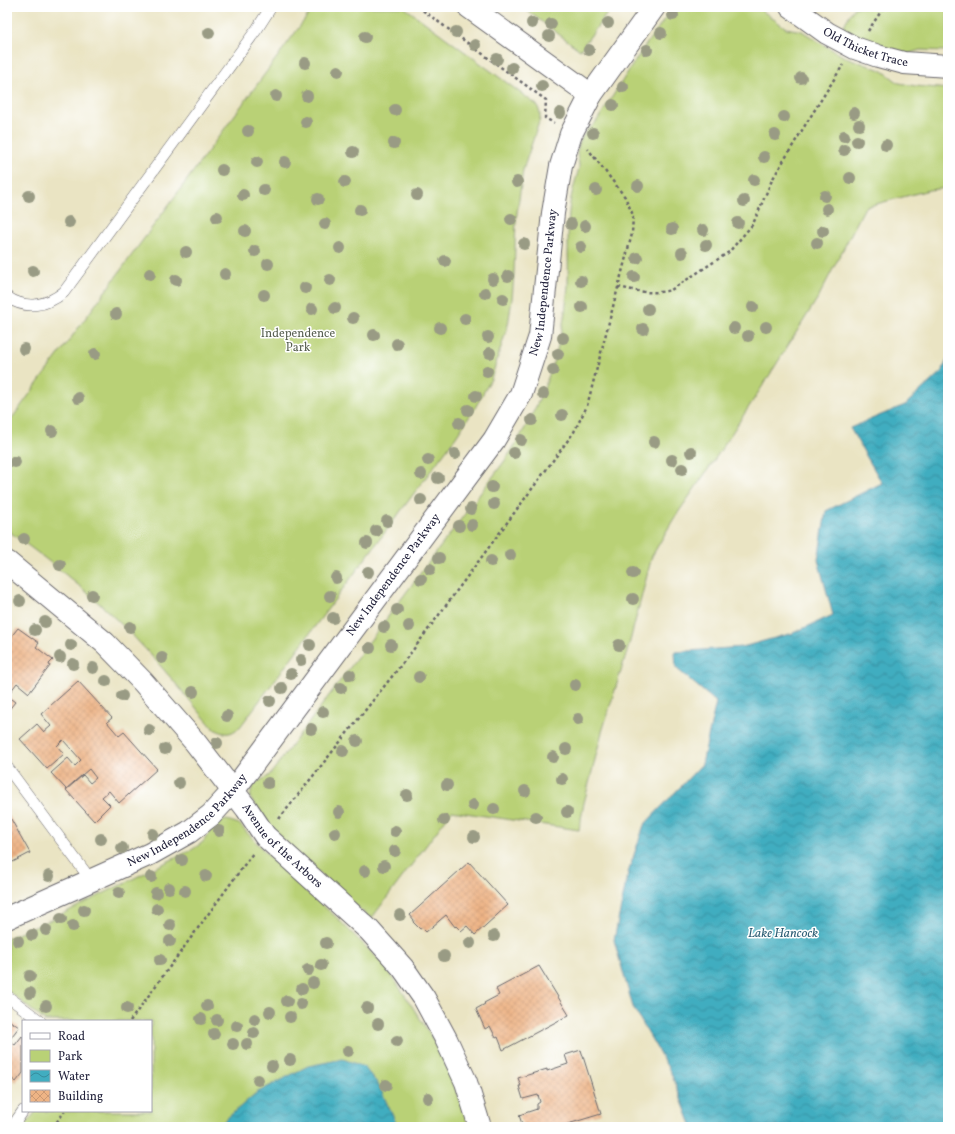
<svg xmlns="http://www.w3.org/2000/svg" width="955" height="1134" font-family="Vollkorn,serif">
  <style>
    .park { fill: #b9d176; stroke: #6e7a58 }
    .water { fill: url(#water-waves); stroke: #32687e }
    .building { fill: url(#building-cross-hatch) }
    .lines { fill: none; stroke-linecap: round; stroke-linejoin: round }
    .service-casing { stroke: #68666b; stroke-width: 12 }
    .minor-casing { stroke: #68666b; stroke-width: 24 }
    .tertiary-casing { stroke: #68666b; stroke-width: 24 }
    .path { stroke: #68666b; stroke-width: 2.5; stroke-dasharray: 3 3; stroke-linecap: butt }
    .service { stroke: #fff; stroke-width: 11 }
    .minor { stroke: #fff; stroke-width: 22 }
    .tertiary { stroke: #fff; stroke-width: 22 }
    .tree { fill: #999b84 }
    .labels { text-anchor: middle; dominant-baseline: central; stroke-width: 3; stroke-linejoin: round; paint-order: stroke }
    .street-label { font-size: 12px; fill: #22223b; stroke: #fff }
    .park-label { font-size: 12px; fill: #575f50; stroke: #fff }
    .water-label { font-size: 13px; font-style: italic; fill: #306177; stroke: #fff }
  </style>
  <defs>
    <pattern id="water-waves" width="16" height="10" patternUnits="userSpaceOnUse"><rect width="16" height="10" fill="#41adc0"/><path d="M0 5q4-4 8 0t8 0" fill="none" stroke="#368c9d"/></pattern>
    <pattern id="building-cross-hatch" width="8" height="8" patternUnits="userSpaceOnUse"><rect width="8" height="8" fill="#eeb485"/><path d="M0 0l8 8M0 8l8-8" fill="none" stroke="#cc9a74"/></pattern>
  </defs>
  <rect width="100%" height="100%" fill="#fff"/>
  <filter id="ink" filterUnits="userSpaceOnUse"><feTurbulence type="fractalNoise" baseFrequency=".025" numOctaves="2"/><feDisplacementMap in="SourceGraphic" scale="8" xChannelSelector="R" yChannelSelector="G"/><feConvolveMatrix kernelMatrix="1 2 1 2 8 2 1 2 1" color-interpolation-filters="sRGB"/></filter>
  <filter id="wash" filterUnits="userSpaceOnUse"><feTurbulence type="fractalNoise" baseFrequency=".012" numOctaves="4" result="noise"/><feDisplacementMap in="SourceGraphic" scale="16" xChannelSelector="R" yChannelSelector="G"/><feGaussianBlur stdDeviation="0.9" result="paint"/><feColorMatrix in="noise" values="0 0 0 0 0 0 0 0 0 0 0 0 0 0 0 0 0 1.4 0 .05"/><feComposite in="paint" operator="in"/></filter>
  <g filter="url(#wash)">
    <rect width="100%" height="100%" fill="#eae4c3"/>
    <!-- park -->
    <g class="park">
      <path d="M 314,7 L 404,7 L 537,105 L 540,113 L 540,119 L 523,170 L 516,220 L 514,274 L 512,299 L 508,325 L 491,379 L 475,408 L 456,437 L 240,727 C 230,735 226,735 214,729 C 184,694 155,657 122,625 C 87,590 47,559 7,530 L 7,425 Z"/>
      <polygon points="522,7 612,7 580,50"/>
      <path d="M 675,7 L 757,7 L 786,28 L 802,31 L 819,42 L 843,56 L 883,71 L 899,83 L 916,86 L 948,89 L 948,188 L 929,190 L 865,207 L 819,296 L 769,376 L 711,465 L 673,520 L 652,556 L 629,645 L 602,732 L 584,803 L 579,830 L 452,811 L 371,919 L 282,840 L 250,798 C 253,781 254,784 267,777 C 271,774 274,769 277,765 L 506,459 C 542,405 563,350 568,285 C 569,261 567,236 569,212 C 570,197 575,183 579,168 C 580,162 575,155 578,148 C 579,143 581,138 584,134 C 588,128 595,125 598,119 C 623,81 645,41 675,7 Z"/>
      <polygon points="855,7 948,7 948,51 920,50 907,54 870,43 841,31 850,14"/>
      <polygon points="227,820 239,824 271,858 302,888 335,916 385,966 406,997 430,1034 449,1072 465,1112 468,1127 24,1127 36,1111 151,1111 151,1021 45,1021 7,990 7,938 40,925 193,849 203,842 216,823"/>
    </g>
    <!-- water -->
    <g class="water">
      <polygon points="948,358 948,1127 692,1127 671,1073 633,1007 614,940 628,873 644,825 702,764 716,702 676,668 675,652 742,647 793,633 833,615 818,560 826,511 882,483 850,428 905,405 942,371"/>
      <polygon points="343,1059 364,1067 378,1084 398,1127 217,1127 256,1093 308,1066"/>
    </g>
    <g id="blocks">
      <!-- building -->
      <g class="building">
        <polygon points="18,628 39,643 36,647 53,660 49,664 50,666 29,693 17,683 7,696 15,702 7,712 7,636 10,638"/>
        <polygon points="78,681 112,718 107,722 119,736 124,732 157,769 119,803 109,791 102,797 110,805 94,821 66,790 83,775 90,783 96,778 89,769 66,789 51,773 68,758 75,766 81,760 63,740 57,746 64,754 47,769 20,739 37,724 44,732 51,726 41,714"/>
        <polygon points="7,812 30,853 7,865"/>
        <polygon points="469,862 508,905 475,935 467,926 461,931 456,926 455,927 446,915 426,932 422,928 420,929 413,922 414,920 410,915"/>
        <polygon points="539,966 569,1015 503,1050 498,1037 496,1038 490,1026 485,1029 476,1009 485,1004 484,1003 499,995 496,989"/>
        <polygon points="7,1019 19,1027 9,1040 15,1045 22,1036 23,1037 23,1073 16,1082 7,1075"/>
        <polygon points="581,1050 601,1114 558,1127 523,1127 519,1115 537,1109 537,1104 540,1102 538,1095 523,1099 519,1086 521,1086 518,1078 547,1069 547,1071 568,1064 565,1055"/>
      </g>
    </g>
  </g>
  <g filter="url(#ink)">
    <use href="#blocks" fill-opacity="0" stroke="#68666b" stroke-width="1"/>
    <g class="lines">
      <!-- service casing -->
      <g class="service-casing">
        <g id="service">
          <path d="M 7,297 C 26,310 47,306 64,292 L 257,29 L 271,7"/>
          <polyline points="7,767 91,880"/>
          <polyline points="7,996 40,1021"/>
          <polyline points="12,1127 23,1111"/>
        </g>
      </g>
      <!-- minor casing -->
      <g class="minor-casing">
        <g id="minor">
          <path id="s1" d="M 791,7 L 827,33 L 855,48 L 878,56 L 904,63 L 948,66"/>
          <polyline points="591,95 654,7"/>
          <path id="s2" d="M 7,562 L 105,643 L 143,682 L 195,742 L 247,809 L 265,836 L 369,930 L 403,968 L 424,998 L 446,1039 L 466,1082 L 480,1127"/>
        </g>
      </g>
      <!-- tertiary casing -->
      <g class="tertiary-casing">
        <g id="tertiary">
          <path id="s3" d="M 7,918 L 150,854 L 189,832 L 211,815 L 233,791 L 494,440 L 521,394 L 540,336 L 553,213 L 561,166 L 571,134 L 591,95 L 469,7"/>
        </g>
      </g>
      <!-- path -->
      <g class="path">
        <polyline points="418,7 546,100 545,118 554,123"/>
        <polyline points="868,31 884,7"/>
        <path d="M 618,287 C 638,291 650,295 671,290 L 729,252 L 753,224 L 772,180 L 804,127 L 843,65"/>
        <polyline points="279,819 413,650 574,432 587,406 632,234 633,215 625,197 588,149"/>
        <polyline points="130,1021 253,853"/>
        <polyline points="53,1127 65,1111"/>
      </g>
      <!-- service -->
      <use href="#service" class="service"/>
      <!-- minor -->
      <use href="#minor" class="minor"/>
      <!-- tertiary -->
      <use href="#tertiary" class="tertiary"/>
    </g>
    <!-- trees -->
    <g class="tree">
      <circle cx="673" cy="15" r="6"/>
      <circle cx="532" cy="23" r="6"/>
      <circle cx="608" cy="23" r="6"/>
      <circle cx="551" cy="24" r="6"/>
      <circle cx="456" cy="32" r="6"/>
      <circle cx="209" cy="33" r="6"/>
      <circle cx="661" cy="33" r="6"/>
      <circle cx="549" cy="36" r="6"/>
      <circle cx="365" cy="37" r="6"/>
      <circle cx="475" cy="45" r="6"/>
      <circle cx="589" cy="50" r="6"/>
      <circle cx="647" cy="50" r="6"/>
      <circle cx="497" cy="59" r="6"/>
      <circle cx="305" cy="63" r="6"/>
      <circle cx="512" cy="68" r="6"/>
      <circle cx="338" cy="71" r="6"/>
      <circle cx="801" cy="78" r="6"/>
      <circle cx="542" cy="86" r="6"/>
      <circle cx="623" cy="87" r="6"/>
      <circle cx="276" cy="96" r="6"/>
      <circle cx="307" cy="96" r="6"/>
      <circle cx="613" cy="105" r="6"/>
      <circle cx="395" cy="110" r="6"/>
      <circle cx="560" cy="113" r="6"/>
      <circle cx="854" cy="113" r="6"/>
      <circle cx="784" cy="117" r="6"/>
      <circle cx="306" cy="122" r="6"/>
      <circle cx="859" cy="125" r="6"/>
      <circle cx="248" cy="131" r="6"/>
      <circle cx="593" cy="133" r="6"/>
      <circle cx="775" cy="135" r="6"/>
      <circle cx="844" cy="136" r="6"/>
      <circle cx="857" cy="141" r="6"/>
      <circle cx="394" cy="143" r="6"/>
      <circle cx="886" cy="145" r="6"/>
      <circle cx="844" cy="150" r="6"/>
      <circle cx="353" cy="152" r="6"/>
      <circle cx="764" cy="157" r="6"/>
      <circle cx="257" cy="162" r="6"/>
      <circle cx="285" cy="162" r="6"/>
      <circle cx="222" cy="170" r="6"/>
      <circle cx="850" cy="178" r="6"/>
      <circle cx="754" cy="180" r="6"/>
      <circle cx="345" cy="182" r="6"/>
      <circle cx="517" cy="182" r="6"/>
      <circle cx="638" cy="186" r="6"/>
      <circle cx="264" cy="190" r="6"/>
      <circle cx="596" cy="190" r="6"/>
      <circle cx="243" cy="195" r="6"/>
      <circle cx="417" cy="195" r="6"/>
      <circle cx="29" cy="196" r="6"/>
      <circle cx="825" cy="196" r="6"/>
      <circle cx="318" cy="199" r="6"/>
      <circle cx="744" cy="201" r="6"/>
      <circle cx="827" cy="209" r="6"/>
      <circle cx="360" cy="210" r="6"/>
      <circle cx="217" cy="217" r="6"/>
      <circle cx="511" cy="219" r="6"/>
      <circle cx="69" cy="222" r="6"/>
      <circle cx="738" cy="223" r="6"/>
      <circle cx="325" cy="224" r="6"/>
      <circle cx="571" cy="224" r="6"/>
      <circle cx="585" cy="226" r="6"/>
      <circle cx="672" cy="229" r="6"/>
      <circle cx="703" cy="230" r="6"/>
      <circle cx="245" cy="231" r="6"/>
      <circle cx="823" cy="231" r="6"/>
      <circle cx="817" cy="243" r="6"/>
      <circle cx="524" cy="244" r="6"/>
      <circle cx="706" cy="245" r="6"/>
      <circle cx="581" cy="247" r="6"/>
      <circle cx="340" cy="248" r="6"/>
      <circle cx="255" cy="251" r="6"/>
      <circle cx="186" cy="252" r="6"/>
      <circle cx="682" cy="253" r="6"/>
      <circle cx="637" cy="258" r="6"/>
      <circle cx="445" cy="261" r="6"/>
      <circle cx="268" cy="264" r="6"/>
      <circle cx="33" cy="271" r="6"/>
      <circle cx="150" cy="274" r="6"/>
      <circle cx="225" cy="274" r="6"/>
      <circle cx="508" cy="276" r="6"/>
      <circle cx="634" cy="277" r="6"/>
      <circle cx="493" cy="279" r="6"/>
      <circle cx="176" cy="280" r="6"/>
      <circle cx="330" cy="280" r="6"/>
      <circle cx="581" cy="281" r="6"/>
      <circle cx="305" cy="288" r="6"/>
      <circle cx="485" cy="293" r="6"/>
      <circle cx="264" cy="295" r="6"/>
      <circle cx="503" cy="299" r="6"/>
      <circle cx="582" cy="307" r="6"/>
      <circle cx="753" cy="307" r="6"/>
      <circle cx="335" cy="308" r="6"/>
      <circle cx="312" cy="309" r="6"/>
      <circle cx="648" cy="309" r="6"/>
      <circle cx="116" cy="314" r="6"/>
      <circle cx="353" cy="318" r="6"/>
      <circle cx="465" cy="319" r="6"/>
      <circle cx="766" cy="327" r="6"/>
      <circle cx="440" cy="328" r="6"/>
      <circle cx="734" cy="328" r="6"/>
      <circle cx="643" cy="329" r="6"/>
      <circle cx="374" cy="335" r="6"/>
      <circle cx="748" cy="336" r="6"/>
      <circle cx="488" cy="337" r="6"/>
      <circle cx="563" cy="338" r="6"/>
      <circle cx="397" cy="344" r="6"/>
      <circle cx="24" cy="349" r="6"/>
      <circle cx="490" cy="353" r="6"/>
      <circle cx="95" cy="354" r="6"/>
      <circle cx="558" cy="354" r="6"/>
      <circle cx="553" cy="370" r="6"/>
      <circle cx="487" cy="371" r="6"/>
      <circle cx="543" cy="394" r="6"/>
      <circle cx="476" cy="396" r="6"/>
      <circle cx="78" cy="398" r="6"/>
      <circle cx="468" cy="410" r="6"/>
      <circle cx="562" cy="415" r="6"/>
      <circle cx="532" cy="420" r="6"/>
      <circle cx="459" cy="423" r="6"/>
      <circle cx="52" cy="431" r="6"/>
      <circle cx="521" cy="440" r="6"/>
      <circle cx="654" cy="442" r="6"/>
      <circle cx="691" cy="452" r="6"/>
      <circle cx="514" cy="453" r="6"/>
      <circle cx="455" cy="454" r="6"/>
      <circle cx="428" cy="460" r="6"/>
      <circle cx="672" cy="460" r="6"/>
      <circle cx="15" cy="462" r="6"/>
      <circle cx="682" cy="469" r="6"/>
      <circle cx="421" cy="474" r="6"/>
      <circle cx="438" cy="478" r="6"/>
      <circle cx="492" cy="487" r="6"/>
      <circle cx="421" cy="500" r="6"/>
      <circle cx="494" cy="504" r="6"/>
      <circle cx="471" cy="509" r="6"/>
      <circle cx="387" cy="521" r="6"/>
      <circle cx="472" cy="525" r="6"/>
      <circle cx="459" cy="526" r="6"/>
      <circle cx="376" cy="531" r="6"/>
      <circle cx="24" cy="539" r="6"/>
      <circle cx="367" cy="543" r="6"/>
      <circle cx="510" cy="555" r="6"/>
      <circle cx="439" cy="558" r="6"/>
      <circle cx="491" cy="561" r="6"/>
      <circle cx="60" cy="565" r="6"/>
      <circle cx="430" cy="569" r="6"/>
      <circle cx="368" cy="572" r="6"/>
      <circle cx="633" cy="573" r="6"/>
      <circle cx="336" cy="578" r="6"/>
      <circle cx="421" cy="579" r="6"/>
      <circle cx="92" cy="595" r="6"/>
      <circle cx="330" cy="596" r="6"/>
      <circle cx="633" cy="599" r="6"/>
      <circle cx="20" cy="601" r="6"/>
      <circle cx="397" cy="610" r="6"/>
      <circle cx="333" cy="618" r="6"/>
      <circle cx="45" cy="622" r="6"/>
      <circle cx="409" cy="626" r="6"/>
      <circle cx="130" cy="627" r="6"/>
      <circle cx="384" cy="627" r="6"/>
      <circle cx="35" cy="630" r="6"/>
      <circle cx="71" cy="645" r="6"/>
      <circle cx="310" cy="645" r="6"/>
      <circle cx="391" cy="645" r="6"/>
      <circle cx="619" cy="645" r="6"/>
      <circle cx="370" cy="648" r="6"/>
      <circle cx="60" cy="657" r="6"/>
      <circle cx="162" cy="658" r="6"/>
      <circle cx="301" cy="660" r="6"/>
      <circle cx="73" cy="664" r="6"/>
      <circle cx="93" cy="668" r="6"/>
      <circle cx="291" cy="674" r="6"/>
      <circle cx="350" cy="675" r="6"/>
      <circle cx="419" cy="677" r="6"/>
      <circle cx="106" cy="681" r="6"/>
      <circle cx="575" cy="685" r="6"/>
      <circle cx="282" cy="688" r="6"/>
      <circle cx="341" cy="688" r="6"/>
      <circle cx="193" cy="692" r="6"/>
      <circle cx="122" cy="696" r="6"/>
      <circle cx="270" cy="701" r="6"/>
      <circle cx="323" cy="712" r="6"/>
      <circle cx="227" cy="716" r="6"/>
      <circle cx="578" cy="719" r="6"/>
      <circle cx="311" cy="729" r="6"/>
      <circle cx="149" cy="730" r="6"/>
      <circle cx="357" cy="741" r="6"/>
      <circle cx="217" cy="743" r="6"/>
      <circle cx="165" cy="749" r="6"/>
      <circle cx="566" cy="749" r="6"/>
      <circle cx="343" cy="751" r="6"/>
      <circle cx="553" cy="757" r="6"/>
      <circle cx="562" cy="779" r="6"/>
      <circle cx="179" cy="783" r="6"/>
      <circle cx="268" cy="783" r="6"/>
      <circle cx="447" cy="785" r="6"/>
      <circle cx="525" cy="791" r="6"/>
      <circle cx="407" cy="795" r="6"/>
      <circle cx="473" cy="805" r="6"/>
      <circle cx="494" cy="809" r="6"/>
      <circle cx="339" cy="812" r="6"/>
      <circle cx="567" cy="812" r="6"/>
      <circle cx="536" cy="817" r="6"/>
      <circle cx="444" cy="820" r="6"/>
      <circle cx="219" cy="831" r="6"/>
      <circle cx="395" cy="831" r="6"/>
      <circle cx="335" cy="833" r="6"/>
      <circle cx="153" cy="834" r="6"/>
      <circle cx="474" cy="837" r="6"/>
      <circle cx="101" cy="839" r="6"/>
      <circle cx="122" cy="848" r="6"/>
      <circle cx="395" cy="851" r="6"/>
      <circle cx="182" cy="860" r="6"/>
      <circle cx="384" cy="866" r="6"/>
      <circle cx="365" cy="871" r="6"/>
      <circle cx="49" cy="876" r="6"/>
      <circle cx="206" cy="876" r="6"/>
      <circle cx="151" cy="877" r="6"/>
      <circle cx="169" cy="888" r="6"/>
      <circle cx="185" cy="891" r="6"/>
      <circle cx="119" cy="893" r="6"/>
      <circle cx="156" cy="893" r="6"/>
      <circle cx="157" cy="909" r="6"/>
      <circle cx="84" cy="910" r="6"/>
      <circle cx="400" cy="915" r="6"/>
      <circle cx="61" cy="919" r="6"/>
      <circle cx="170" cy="925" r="6"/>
      <circle cx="73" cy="926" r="6"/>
      <circle cx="46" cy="930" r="6"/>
      <circle cx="32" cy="935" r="6"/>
      <circle cx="494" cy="936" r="6"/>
      <circle cx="18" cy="941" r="6"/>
      <circle cx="170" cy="941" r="6"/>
      <circle cx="326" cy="943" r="6"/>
      <circle cx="470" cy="943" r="6"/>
      <circle cx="444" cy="956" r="6"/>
      <circle cx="160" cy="960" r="6"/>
      <circle cx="321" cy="965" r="6"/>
      <circle cx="308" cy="970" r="6"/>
      <circle cx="30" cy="976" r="6"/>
      <circle cx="313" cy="983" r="6"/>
      <circle cx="302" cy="989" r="6"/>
      <circle cx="30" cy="993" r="6"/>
      <circle cx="287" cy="1001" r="6"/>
      <circle cx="301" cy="1004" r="6"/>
      <circle cx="46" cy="1006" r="6"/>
      <circle cx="207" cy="1006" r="6"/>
      <circle cx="127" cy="1008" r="6"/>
      <circle cx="367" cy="1008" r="6"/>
      <circle cx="270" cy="1012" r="6"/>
      <circle cx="290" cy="1017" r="6"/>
      <circle cx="201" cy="1019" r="6"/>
      <circle cx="255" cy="1019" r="6"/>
      <circle cx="217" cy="1020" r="6"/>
      <circle cx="378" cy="1024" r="6"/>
      <circle cx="237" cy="1026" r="6"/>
      <circle cx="254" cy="1033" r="6"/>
      <circle cx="214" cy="1034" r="6"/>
      <circle cx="397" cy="1041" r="6"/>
      <circle cx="233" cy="1044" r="6"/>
      <circle cx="247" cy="1044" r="6"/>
      <circle cx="348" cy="1051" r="6"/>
      <circle cx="290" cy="1060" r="6"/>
      <circle cx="272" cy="1066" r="6"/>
      <circle cx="258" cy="1080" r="6"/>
      <circle cx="386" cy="1085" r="6"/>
      <circle cx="428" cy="1098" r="6"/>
    </g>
  </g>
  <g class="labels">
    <!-- street labels -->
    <g class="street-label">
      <text stroke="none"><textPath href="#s1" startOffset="86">Old Thicket Trace</textPath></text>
      <text stroke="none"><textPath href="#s3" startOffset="867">New Independence Parkway</textPath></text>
      <text stroke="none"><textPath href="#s3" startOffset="531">New Independence Parkway</textPath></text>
      <text stroke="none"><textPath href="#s3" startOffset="207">New Independence Parkway</textPath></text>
      <text stroke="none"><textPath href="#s2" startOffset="397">Avenue of the Arbors</textPath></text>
    </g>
    <!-- park labels -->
    <g class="park-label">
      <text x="298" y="334">Independence<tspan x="298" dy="14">Park</tspan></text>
    </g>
    <!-- water labels -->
    <g class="water-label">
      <text x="783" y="934">Lake Hancock</text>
    </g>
  </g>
  <!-- margin -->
  <rect width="955" height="1134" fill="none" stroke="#fff" stroke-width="24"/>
  <!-- legend -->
  <rect x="22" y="1020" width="130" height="92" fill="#ffffff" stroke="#a7a7b1"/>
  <rect x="30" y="1033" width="20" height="6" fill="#ffffff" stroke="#a7a7b1"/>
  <text x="58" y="1040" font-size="12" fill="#22223b">Road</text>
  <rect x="30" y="1050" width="20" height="12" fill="#b9d176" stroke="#a7a7b1"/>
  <text x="58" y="1060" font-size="12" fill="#22223b">Park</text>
  <rect x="30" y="1070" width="20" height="12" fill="url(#water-waves)" stroke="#a7a7b1"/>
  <text x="58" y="1080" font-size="12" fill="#22223b">Water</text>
  <rect x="30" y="1090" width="20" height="12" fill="url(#building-cross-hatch)" stroke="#a7a7b1"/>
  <text x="58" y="1100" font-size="12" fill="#22223b">Building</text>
</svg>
